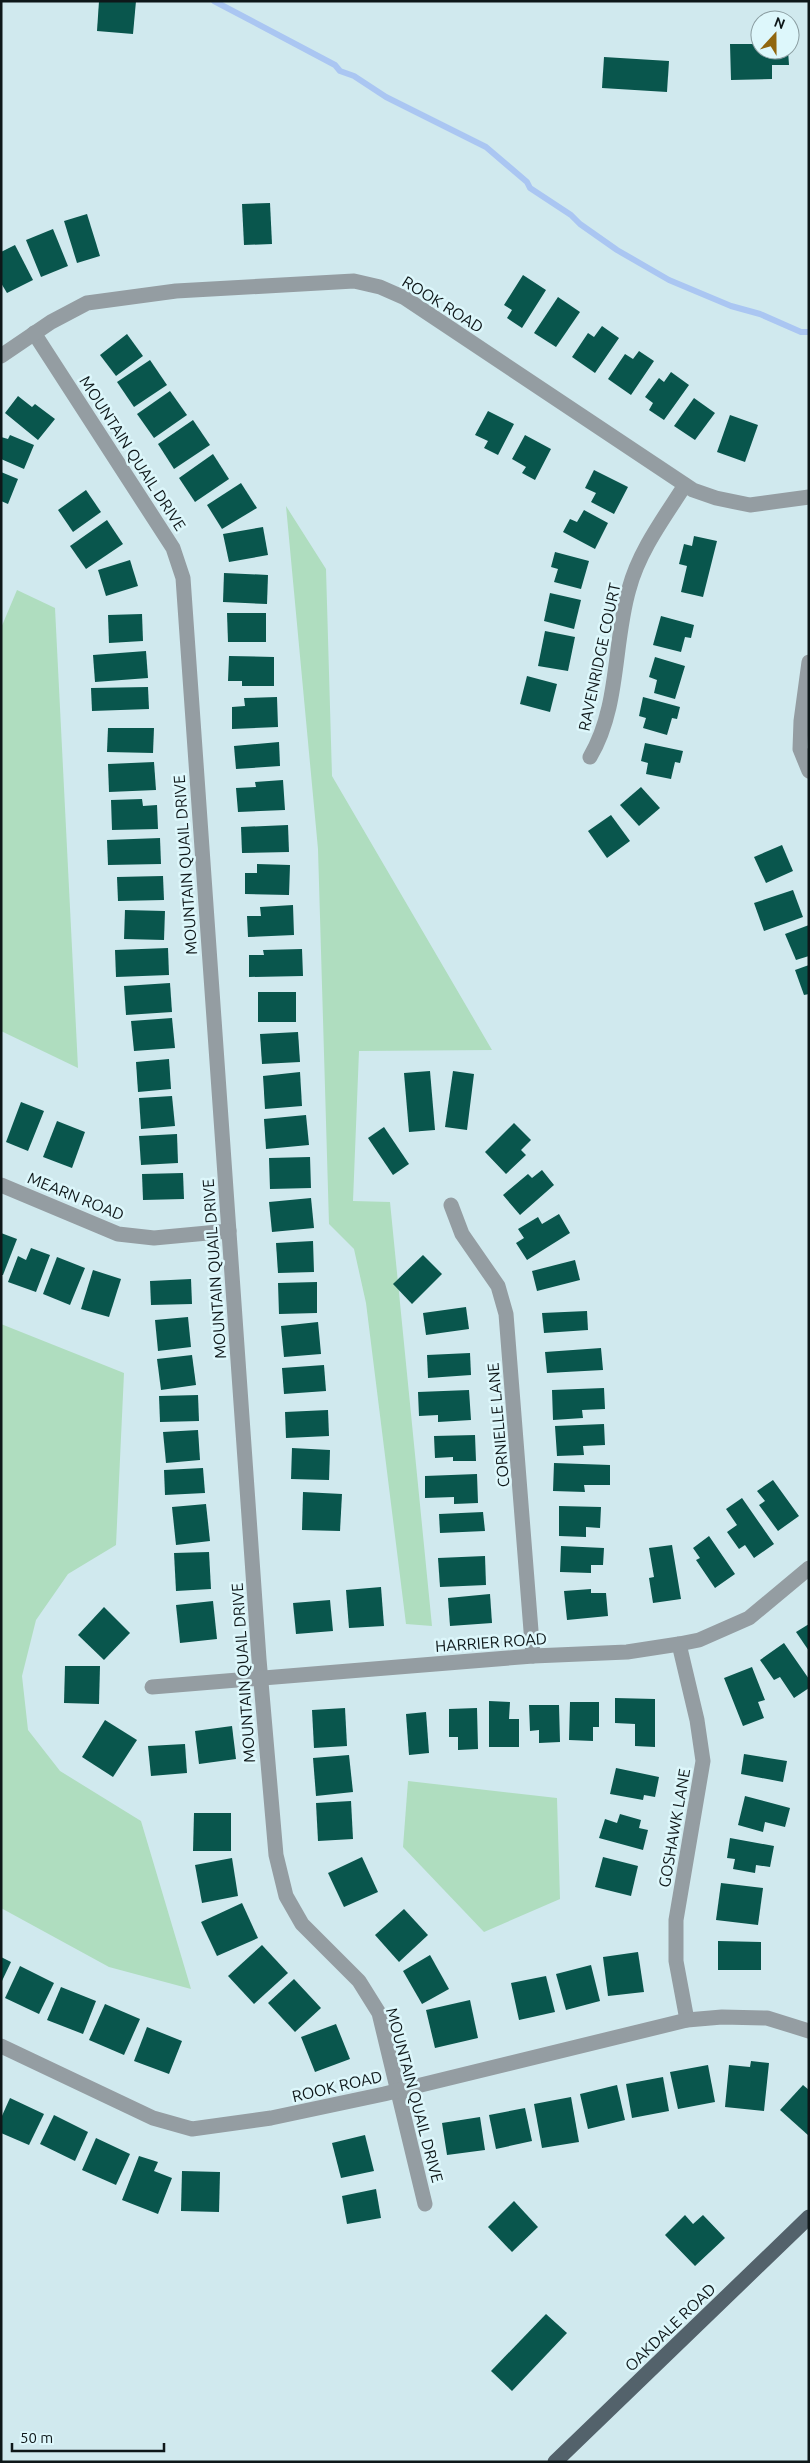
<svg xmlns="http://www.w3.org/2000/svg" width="810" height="2463" font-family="Ubuntu,sans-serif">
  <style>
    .green { fill: #afddbf }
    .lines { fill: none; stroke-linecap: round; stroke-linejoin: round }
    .stream { stroke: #aac6f2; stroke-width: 6 }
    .building { fill: #09564d }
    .minor { stroke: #949da2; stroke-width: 15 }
    .major { stroke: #53626b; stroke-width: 15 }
    .labels { text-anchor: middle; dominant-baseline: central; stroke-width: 5; stroke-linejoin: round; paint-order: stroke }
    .street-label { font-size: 16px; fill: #0e1719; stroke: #ddf7fb }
  </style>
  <rect width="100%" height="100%" fill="#d0e9ee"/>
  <!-- green -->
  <g class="green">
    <polygon points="286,506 326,569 332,776 492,1050 359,1051 353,1201 390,1202 432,1626 406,1624 366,1303 354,1249 329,1224 318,849"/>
    <polygon points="17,590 55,608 78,1068 1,1031 1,628"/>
    <polygon points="1,1324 124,1373 116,1545 68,1574 36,1620 22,1676 28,1730 60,1771 141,1821 191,1989 109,1967 1,1908"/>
    <polygon points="408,1781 557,1798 560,1899 484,1932 403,1847"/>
  </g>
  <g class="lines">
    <!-- stream -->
    <polyline class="stream" points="214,1 335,65 340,71 354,76 386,97 486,147 527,182 530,188 571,215 580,224 617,250 669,280 731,306 760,314 801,332 809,332"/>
  </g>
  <!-- building -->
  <g class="building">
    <polygon points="99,1 136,1 133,34 97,31"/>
    <polygon points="730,44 760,44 760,50 788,50 789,65 772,65 772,79 731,80"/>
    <polygon points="604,57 669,61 667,92 602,88"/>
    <polygon points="270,203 272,244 244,245 242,204"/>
    <polygon points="87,214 100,256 77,263 64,221"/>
    <polygon points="53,229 68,266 41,277 26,240"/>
    <polygon points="15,245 33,280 7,293 1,283 1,252"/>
    <polygon points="523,275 546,290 522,328 507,318 512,310 504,305"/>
    <polygon points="558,297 580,312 556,347 534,333"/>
    <polygon points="602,326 619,338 595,373 572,357 588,333 594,337"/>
    <polygon points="127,334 143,356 116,376 100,355"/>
    <polygon points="639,351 654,361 631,395 608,379 625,354 633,359"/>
    <polygon points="150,360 167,385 134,407 117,382"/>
    <polygon points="671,372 689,385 664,420 649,410 653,403 645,397 659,378 664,382"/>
    <polygon points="170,391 187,415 154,438 137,414"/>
    <polygon points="18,396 32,407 35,404 55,419 38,440 5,413"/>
    <polygon points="694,398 715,413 695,440 674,426"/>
    <polygon points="488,411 514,424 498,455 484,448 488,441 475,435"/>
    <polygon points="730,415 758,425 745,462 717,452"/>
    <polygon points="193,420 210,445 174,469 158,444"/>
    <polygon points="10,435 34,445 24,469 1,459 1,437 8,439"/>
    <polygon points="525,435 551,449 535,480 522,473 526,467 512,459"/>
    <polygon points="213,454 229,479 195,502 179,478"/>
    <polygon points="594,470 628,487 614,514 591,502 596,493 585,488"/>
    <polygon points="1,472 18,479 8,504 1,501"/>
    <polygon points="241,483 257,508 222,529 207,505"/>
    <polygon points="86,490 101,512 73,532 58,510"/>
    <polygon points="584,510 608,523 595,549 563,532 570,519 577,522"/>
    <polygon points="107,520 123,544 86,569 70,546"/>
    <polygon points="263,527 268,555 229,562 223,534"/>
    <polygon points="694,536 717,541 703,597 681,592 687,566 679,564 684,544 692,546"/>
    <polygon points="555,552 589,561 581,589 554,582 558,569 551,567"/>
    <polygon points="130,560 138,586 106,596 98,570"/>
    <polygon points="224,573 268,575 267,604 223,602"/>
    <polygon points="550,593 581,600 574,629 544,621"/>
    <polygon points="227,613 266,613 266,642 228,642"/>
    <polygon points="142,614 143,641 109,643 108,615"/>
    <polygon points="661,616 694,625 691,638 685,637 681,652 653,645"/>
    <polygon points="545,631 575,637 568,671 538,666"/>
    <polygon points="146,651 148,678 95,682 93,655"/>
    <polygon points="229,656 274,657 274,686 242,686 242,681 228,681"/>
    <polygon points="655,657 685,666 675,699 654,693 657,680 649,677"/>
    <polygon points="527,676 557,684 550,712 520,704"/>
    <polygon points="148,687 149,709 92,711 91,688"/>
    <polygon points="277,697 278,727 232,729 232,707 245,706 244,698"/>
    <polygon points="643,697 680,707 677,719 672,718 667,735 643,728 646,718 639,716"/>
    <polygon points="108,728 154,728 153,753 107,752"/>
    <polygon points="279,742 280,766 236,769 234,746"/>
    <polygon points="645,743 683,751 680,763 675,762 671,779 646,774 648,763 641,761"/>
    <polygon points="154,762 156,790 109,792 108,764"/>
    <polygon points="283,780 285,810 238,812 236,788 256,787 255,782"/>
    <polygon points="641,787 660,808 639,826 620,805"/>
    <polygon points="142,799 143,806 157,805 158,829 112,830 111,800"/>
    <polygon points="611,815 630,841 607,858 588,831"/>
    <polygon points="288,825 289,852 242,853 241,827"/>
    <polygon points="160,838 161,864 108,865 107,840"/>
    <polygon points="782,845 793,871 766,883 754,857"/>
    <polygon points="257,864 290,865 289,895 245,894 245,873 257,873"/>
    <polygon points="163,876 164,900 118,901 117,877"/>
    <polygon points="793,890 803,917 764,931 754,903"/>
    <polygon points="293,905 294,935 248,937 247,916 261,916 260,907"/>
    <polygon points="125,910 165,911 164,940 124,939"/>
    <polygon points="809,925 809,956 796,960 785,934"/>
    <polygon points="168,948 169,975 116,977 115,950"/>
    <polygon points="302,949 303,976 249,977 249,955 264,955 263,950"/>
    <polygon points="809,965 809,994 804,995 795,970"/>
    <polygon points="170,983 172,1012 126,1015 124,986"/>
    <rect x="258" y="992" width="38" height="30"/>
    <polygon points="172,1018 175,1048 134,1051 131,1021"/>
    <polygon points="298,1032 300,1062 262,1064 260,1034"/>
    <polygon points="169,1059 171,1089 138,1092 136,1062"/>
    <polygon points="430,1071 435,1130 409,1132 404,1073"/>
    <polygon points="453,1071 474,1074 467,1130 445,1127"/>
    <polygon points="300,1072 302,1106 265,1109 263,1076"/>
    <polygon points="172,1096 175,1126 141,1129 139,1098"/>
    <polygon points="21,1102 44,1111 28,1151 6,1142"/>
    <polygon points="306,1115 309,1145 266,1149 264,1119"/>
    <polygon points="57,1121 85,1132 72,1168 43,1157"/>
    <polygon points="514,1123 531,1140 521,1150 526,1155 506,1174 485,1152"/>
    <polygon points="384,1127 409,1164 393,1175 368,1138"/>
    <polygon points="177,1134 178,1163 141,1165 139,1136"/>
    <polygon points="310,1157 311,1188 270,1189 269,1158"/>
    <polygon points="542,1170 554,1185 520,1215 503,1195 528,1174 532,1178"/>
    <polygon points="183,1173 184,1199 143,1200 142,1174"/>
    <polygon points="311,1198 314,1228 272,1232 269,1202"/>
    <polygon points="559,1214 570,1233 527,1260 516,1243 524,1238 518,1229 538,1217 542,1224"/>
    <polygon points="1,1233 17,1239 3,1275 1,1275"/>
    <polygon points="313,1241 314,1272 278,1273 276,1243"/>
    <polygon points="31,1248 50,1255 36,1292 8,1282 18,1256 26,1260"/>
    <polygon points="423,1255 442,1274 412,1304 393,1284"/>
    <polygon points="57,1257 85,1268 70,1305 43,1294"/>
    <polygon points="575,1260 580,1280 537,1291 532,1271"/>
    <polygon points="93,1270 121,1279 109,1317 81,1309"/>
    <polygon points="191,1279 192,1304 151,1305 150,1281"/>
    <polygon points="317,1282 317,1313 279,1314 278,1283"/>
    <polygon points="466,1307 469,1329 426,1335 423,1313"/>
    <polygon points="587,1311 588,1330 544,1333 542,1313"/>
    <polygon points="188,1317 191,1347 158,1351 155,1320"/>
    <polygon points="318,1322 321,1354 284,1357 281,1326"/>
    <polygon points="601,1348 603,1370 547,1373 545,1352"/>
    <polygon points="470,1353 471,1375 428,1378 427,1355"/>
    <polygon points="192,1355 196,1385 161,1390 157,1359"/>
    <polygon points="324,1365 326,1391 284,1394 282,1368"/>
    <polygon points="604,1388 605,1409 582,1410 583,1418 553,1420 552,1390"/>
    <polygon points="469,1390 471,1420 438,1422 438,1415 419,1416 418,1392"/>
    <polygon points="198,1395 199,1421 160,1422 159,1396"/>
    <polygon points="328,1410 329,1436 286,1438 285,1412"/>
    <polygon points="604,1424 605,1445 583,1446 584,1455 557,1456 555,1426"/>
    <polygon points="198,1430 200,1460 166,1463 163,1432"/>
    <polygon points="475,1435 476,1461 453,1461 453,1457 435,1458 434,1436"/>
    <polygon points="292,1448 330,1450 329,1480 291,1479"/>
    <polygon points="554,1463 610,1465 610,1485 584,1485 585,1492 553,1491"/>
    <polygon points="203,1468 205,1493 165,1495 164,1470"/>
    <polygon points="477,1474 478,1503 454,1504 454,1497 425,1498 425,1476"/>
    <polygon points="773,1480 799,1516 778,1531 759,1505 765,1501 757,1491"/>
    <polygon points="303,1492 342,1494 340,1531 302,1530"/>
    <polygon points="742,1498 774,1544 754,1558 745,1545 739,1549 727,1532 737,1525 726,1509"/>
    <polygon points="206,1504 210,1541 176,1545 172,1507"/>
    <polygon points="559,1506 601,1507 600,1528 586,1527 586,1537 559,1536"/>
    <polygon points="483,1512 485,1531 440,1533 439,1514"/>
    <polygon points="709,1536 735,1574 715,1588 696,1560 700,1558 693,1548"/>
    <polygon points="672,1545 681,1599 653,1603 649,1578 654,1577 649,1548"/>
    <polygon points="561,1546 604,1548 603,1565 591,1565 591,1573 560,1572"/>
    <polygon points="209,1552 211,1589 176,1591 174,1553"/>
    <polygon points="485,1556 486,1585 440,1587 438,1558"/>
    <polygon points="381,1587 384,1626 349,1628 346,1590"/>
    <polygon points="591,1589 591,1593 606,1593 608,1616 567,1620 564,1591"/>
    <polygon points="490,1594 492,1623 450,1626 448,1598"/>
    <polygon points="330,1600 333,1631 296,1634 293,1603"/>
    <polygon points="213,1601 217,1639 180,1643 176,1605"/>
    <polygon points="104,1607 130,1633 104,1660 78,1635"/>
    <polygon points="809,1624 809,1651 796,1632"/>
    <polygon points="784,1643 809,1679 809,1688 794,1698 780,1677 774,1680 760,1660"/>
    <polygon points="65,1666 100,1666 99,1704 64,1703"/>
    <polygon points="752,1667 765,1700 758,1702 764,1718 743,1726 724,1678"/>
    <polygon points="615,1698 655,1699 655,1747 635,1746 635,1724 615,1723"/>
    <polygon points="489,1701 510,1702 509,1719 519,1719 519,1747 489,1747"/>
    <polygon points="570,1702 599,1702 599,1727 593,1727 593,1741 569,1740"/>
    <polygon points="529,1705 559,1705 560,1742 539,1743 539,1730 530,1731"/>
    <polygon points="345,1708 347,1746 314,1748 312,1710"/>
    <polygon points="477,1708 478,1749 458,1750 458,1737 449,1737 449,1709"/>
    <polygon points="426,1712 429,1753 409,1755 406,1714"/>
    <polygon points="105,1720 137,1740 113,1777 82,1757"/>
    <polygon points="232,1726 236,1759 199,1764 195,1731"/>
    <polygon points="185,1744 187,1773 151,1776 148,1746"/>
    <polygon points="744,1754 787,1761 783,1782 741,1774"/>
    <polygon points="349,1755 353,1792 316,1796 313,1758"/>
    <polygon points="616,1768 659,1777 655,1797 644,1795 643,1800 610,1794"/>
    <polygon points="745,1796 790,1808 785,1827 765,1822 763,1832 738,1825"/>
    <polygon points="351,1801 353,1839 318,1841 316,1803"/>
    <polygon points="194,1813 231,1813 231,1851 193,1851"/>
    <polygon points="620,1814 641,1820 639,1828 648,1830 643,1850 599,1838 605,1819 617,1823"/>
    <polygon points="730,1838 774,1846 770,1867 756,1865 755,1873 733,1869 735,1859 727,1858"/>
    <polygon points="362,1857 378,1892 344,1907 328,1873"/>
    <polygon points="603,1857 638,1866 631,1896 595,1887"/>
    <polygon points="232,1858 238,1896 202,1903 195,1865"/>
    <polygon points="721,1883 763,1888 758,1925 716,1920"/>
    <polygon points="242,1903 258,1938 217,1956 201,1922"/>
    <polygon points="404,1909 428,1935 399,1962 375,1935"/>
    <polygon points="718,1941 761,1942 761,1970 718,1970"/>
    <polygon points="262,1945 288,1973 254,2004 228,1976"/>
    <polygon points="638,1952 644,1992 608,1996 603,1957"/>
    <polygon points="430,1955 449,1989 422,2004 403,1971"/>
    <polygon points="1,1957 11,1962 1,1983"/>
    <polygon points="591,1965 600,2001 566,2010 556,1974"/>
    <polygon points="20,1966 54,1983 39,2014 5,1998"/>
    <polygon points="546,1976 555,2012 519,2020 511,1983"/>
    <polygon points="294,1979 321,2008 295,2032 268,2003"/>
    <polygon points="61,1987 96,2001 83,2034 47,2020"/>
    <polygon points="470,2000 478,2038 435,2048 426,2010"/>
    <polygon points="105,2004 140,2019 124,2055 89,2040"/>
    <polygon points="336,2024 350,2059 315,2072 301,2037"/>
    <polygon points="147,2027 182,2041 169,2074 134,2061"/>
    <polygon points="751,2061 769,2063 764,2111 725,2107 729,2065 750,2067"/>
    <polygon points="708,2065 715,2102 678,2109 670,2072"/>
    <polygon points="663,2077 669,2111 632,2118 626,2084"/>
    <polygon points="617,2085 625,2120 588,2129 580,2094"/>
    <polygon points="803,2085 809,2090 809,2136 780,2110"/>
    <polygon points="571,2097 579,2142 542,2148 534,2104"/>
    <polygon points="10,2098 44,2114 29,2145 1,2133 1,2118"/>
    <polygon points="525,2108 532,2141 496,2149 489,2115"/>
    <polygon points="54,2115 88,2132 75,2161 40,2144"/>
    <polygon points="480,2117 485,2150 447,2155 442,2123"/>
    <polygon points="365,2135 374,2171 341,2178 332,2143"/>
    <polygon points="96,2138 130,2154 116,2185 82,2170"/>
    <polygon points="139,2156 158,2162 154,2171 172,2178 158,2214 122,2200"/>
    <polygon points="182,2171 220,2172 219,2212 181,2211"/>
    <polygon points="376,2189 381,2218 347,2224 342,2196"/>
    <polygon points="514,2201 538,2227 512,2252 488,2227"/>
    <polygon points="685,2215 693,2224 703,2215 725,2238 695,2266 665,2235"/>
    <polygon points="546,2314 567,2333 512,2391 491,2371"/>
  </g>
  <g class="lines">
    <!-- minor -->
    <g class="minor">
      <polyline points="34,333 173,548 183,578 259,1659 276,1855 286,1896 302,1924 359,1981 379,2013 425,2204"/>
      <polyline points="1,356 51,322 87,303 176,291 354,281 380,287 405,298 693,490 716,498 750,505 809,497"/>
      <polyline points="809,662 801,721 800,749 809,771"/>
      <path d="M 590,757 C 620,706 613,644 629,589 C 639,551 664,518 685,485"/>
      <polyline points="1,1185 118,1234 154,1238 229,1231"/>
      <polyline points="451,1205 462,1234 498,1286 506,1314 533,1656"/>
      <polyline points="679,1644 697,1720 703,1761 676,1920 676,1961 687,2020"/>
      <polyline points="152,1687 533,1656 627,1652 679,1644 699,1640 749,1618 809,1568"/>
      <polyline points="1,2046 153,2118 192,2129 271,2118 384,2094 687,2020 722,2017 767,2018 809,2031"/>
    </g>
    <!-- major -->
    <polyline class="major" points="555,2462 809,2217"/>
  </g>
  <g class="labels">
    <!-- street labels -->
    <g class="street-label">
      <text transform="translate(443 304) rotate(32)">ROOK ROAD</text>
      <text transform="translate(133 453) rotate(57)">MOUNTAIN QUAIL DRIVE</text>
      <text transform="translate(599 657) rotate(-78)">RAVENRIDGE COURT</text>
      <text transform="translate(185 865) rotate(-94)">MOUNTAIN QUAIL DRIVE</text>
      <text transform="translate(76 1196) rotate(22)">MEARN ROAD</text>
      <text transform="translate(214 1269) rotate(-94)">MOUNTAIN QUAIL DRIVE</text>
      <text transform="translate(498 1425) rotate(-95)">CORNIELLE LANE</text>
      <text transform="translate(491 1642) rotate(-4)">HARRIER ROAD</text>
      <text transform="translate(243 1673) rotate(-94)">MOUNTAIN QUAIL DRIVE</text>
      <text transform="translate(674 1828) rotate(-80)">GOSHAWK LANE</text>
      <text transform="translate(337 2086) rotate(-13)">ROOK ROAD</text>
      <text transform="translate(415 2095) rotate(75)">MOUNTAIN QUAIL DRIVE</text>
      <text transform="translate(670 2327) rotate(-44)">OAKDALE ROAD</text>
    </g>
  </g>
  <!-- border -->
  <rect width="810" height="2463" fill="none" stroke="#0e1719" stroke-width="5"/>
  <!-- north arrow -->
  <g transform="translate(775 35) rotate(21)"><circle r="24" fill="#ddf7fb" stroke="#8a9da1"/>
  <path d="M0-4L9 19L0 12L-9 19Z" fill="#91660e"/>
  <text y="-8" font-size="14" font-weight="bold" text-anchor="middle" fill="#0e1719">N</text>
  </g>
  <!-- scale -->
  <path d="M12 2443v8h152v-8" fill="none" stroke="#0e1719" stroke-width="2.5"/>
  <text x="20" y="2443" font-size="15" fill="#0e1719" stroke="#ddf7fb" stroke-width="4" paint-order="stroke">50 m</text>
</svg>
